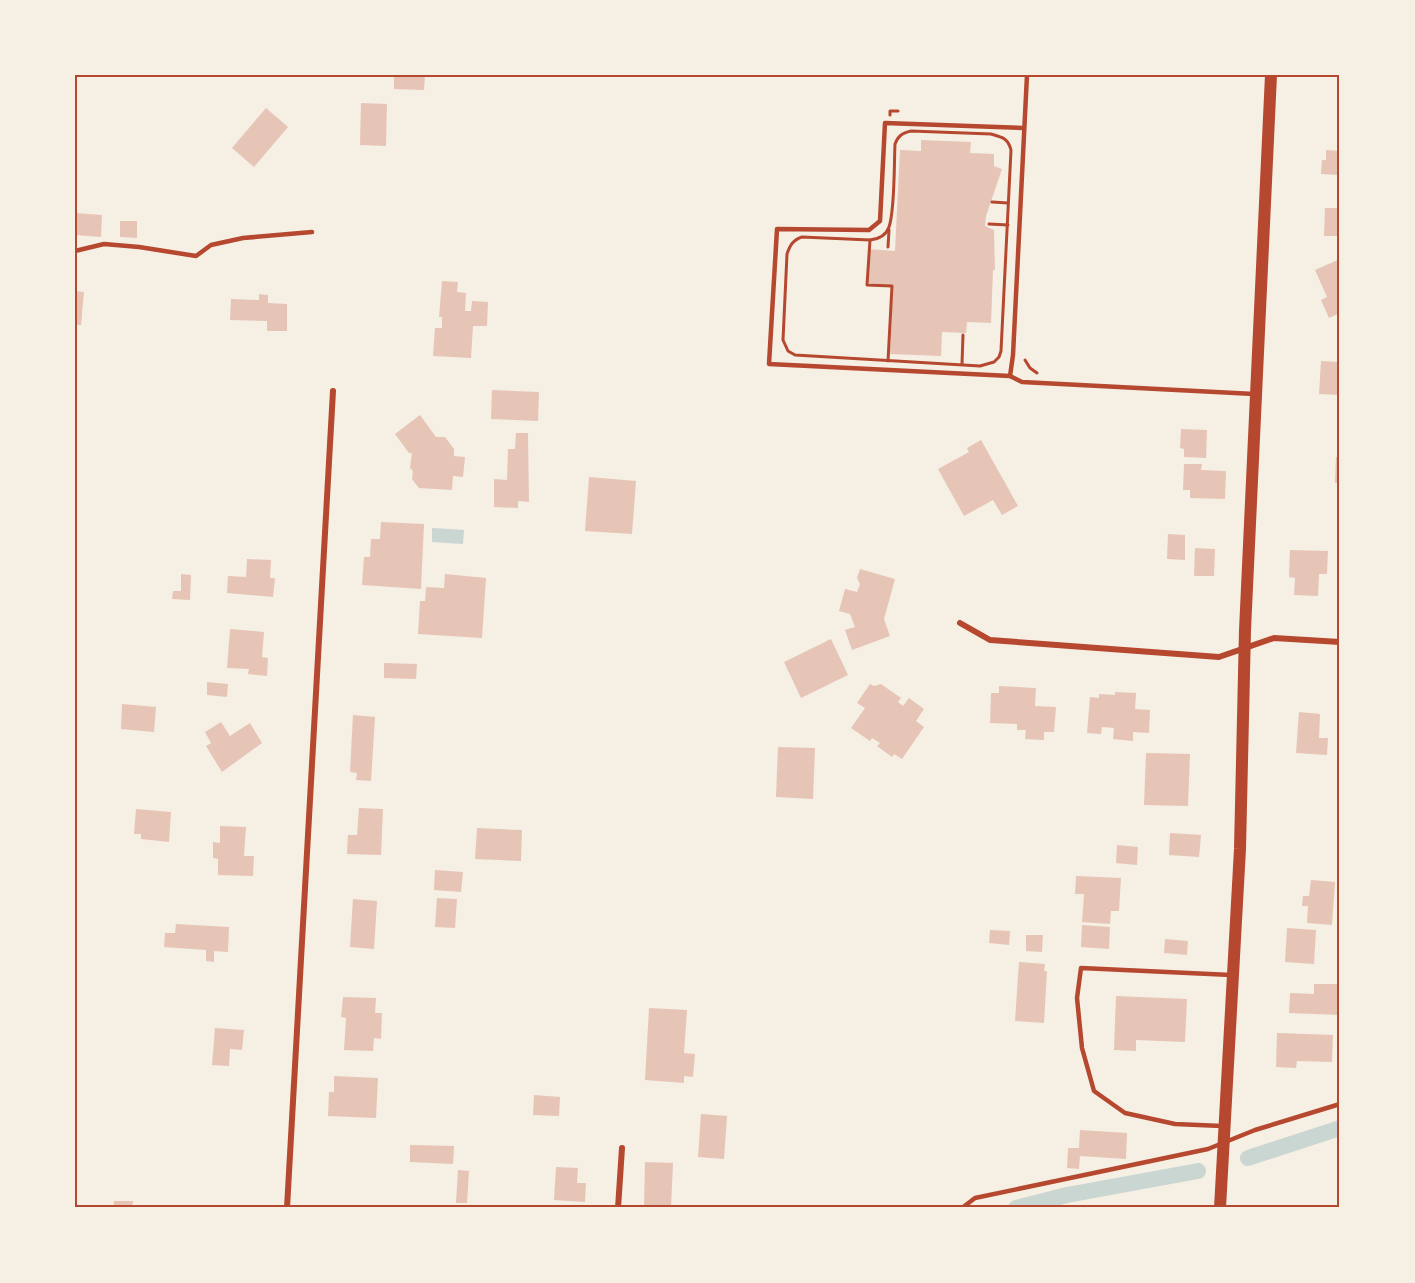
<svg xmlns="http://www.w3.org/2000/svg" width="1415" height="1283" font-family="Helvetica,sans-serif">
  <style>
    .water { fill: #c9d6d2 }
    .lines { fill: none; stroke-linecap: round; stroke-linejoin: round }
    .canal { stroke: #c9d6d2; stroke-width: 16 }
    .building { fill: #e6c5b7 }
    .path { stroke: #b5482f; stroke-width: 3 }
    .service { stroke: #b5482f; stroke-width: 4.5 }
    .minor { stroke: #b5482f; stroke-width: 6 }
    .secondary { stroke: #b5482f; stroke-width: 12 }
    .neatline { fill: none; stroke: #b5482f; stroke-width: 2 }
  </style>
  <rect width="100%" height="100%" fill="#f6efe4"/>
  <!-- water -->
  <polygon class="water" points="432,528 464,530 463,544 432,542"/>
  <g class="lines">
    <!-- canal -->
    <g class="canal">
      <polyline points="1248,1158 1340,1128"/>
      <polyline points="1016,1208 1067,1195 1198,1171"/>
    </g>
  </g>
  <!-- building -->
  <g class="building">
    <polygon points="394,75 425,75 424,90 394,89"/>
    <polygon points="361,103 387,104 386,146 360,145"/>
    <polygon points="266,108 288,127 254,167 232,148"/>
    <polygon points="921,140 971,142 970,153 994,154 994,166 1002,169 986,216 985,226 994,230 995,270 993,270 991,323 967,322 966,333 942,332 941,356 890,354 893,285 867,283 868,249 895,251 900,150 921,151"/>
    <polygon points="1326,150 1340,151 1340,175 1321,174 1322,160 1326,160"/>
    <polygon points="1325,208 1340,208 1340,236 1324,236"/>
    <polygon points="75,213 102,215 101,237 75,235"/>
    <polygon points="120,221 137,221 137,238 120,237"/>
    <polygon points="1340,259 1340,313 1329,318 1321,300 1327,297 1315,270"/>
    <polygon points="442,281 458,282 457,292 466,293 465,311 471,311 472,301 488,302 487,326 473,326 471,358 433,356 435,328 442,328 442,317 439,317"/>
    <polygon points="75,291 84,292 81,325 75,325"/>
    <polygon points="259,294 268,295 268,303 287,304 287,331 267,331 267,321 230,320 231,299 259,300"/>
    <polygon points="1321,361 1340,362 1340,395 1319,394"/>
    <polygon points="492,390 539,392 538,421 491,419"/>
    <polygon points="420,415 436,437 445,437 454,449 454,456 465,457 463,477 453,476 452,490 419,488 412,479 413,471 410,468 412,453 409,453 395,434"/>
    <polygon points="1181,429 1207,430 1206,458 1184,457 1184,449 1180,448"/>
    <polygon points="516,433 528,433 529,502 518,501 518,508 494,507 494,479 507,480 508,449 515,449"/>
    <polygon points="981,440 1018,506 1002,515 993,500 964,516 938,469 969,452 967,448"/>
    <polygon points="1336,457 1340,457 1340,483 1335,483"/>
    <polygon points="1184,464 1202,464 1201,470 1226,471 1225,499 1190,498 1190,490 1183,490"/>
    <polygon points="589,477 636,481 632,534 585,531"/>
    <polygon points="381,522 424,524 421,589 362,585 364,557 370,557 371,539 380,539"/>
    <polygon points="1168,534 1185,535 1185,560 1167,559"/>
    <polygon points="1195,548 1215,549 1214,576 1194,576"/>
    <polygon points="1290,550 1328,551 1327,574 1319,574 1318,596 1294,595 1295,578 1289,577"/>
    <polygon points="247,559 271,560 270,578 275,578 273,597 227,593 228,576 246,577"/>
    <polygon points="860,569 895,579 884,619 890,636 852,650 845,630 855,627 850,614 839,611 845,589 857,592 860,584 857,578"/>
    <polygon points="181,574 191,575 190,600 172,599 173,591 181,591"/>
    <polygon points="445,574 486,578 482,638 418,634 420,601 425,601 426,587 444,588"/>
    <polygon points="230,629 264,632 262,657 268,658 267,676 248,674 249,669 227,668"/>
    <polygon points="831,639 848,675 801,698 784,662"/>
    <polygon points="384,663 417,664 416,679 384,678"/>
    <polygon points="207,682 228,684 227,697 207,695"/>
    <polygon points="870,684 874,686 881,684 901,698 898,702 903,706 909,698 924,709 916,721 924,727 902,759 894,754 892,757 877,746 880,743 872,738 870,741 851,728 865,708 857,703"/>
    <polygon points="999,686 1036,688 1035,706 1056,707 1054,732 1044,732 1044,740 1025,739 1026,730 1017,730 1017,724 990,723 991,693 999,693"/>
    <polygon points="1115,692 1136,693 1135,709 1150,710 1149,733 1133,732 1133,741 1113,739 1114,728 1102,727 1101,734 1087,733 1090,697 1099,698 1099,694 1115,695"/>
    <polygon points="122,704 156,707 154,732 121,729"/>
    <polygon points="1299,712 1320,714 1319,738 1328,738 1327,755 1296,753"/>
    <polygon points="353,715 375,717 371,781 356,780 357,773 350,772"/>
    <polygon points="221,722 230,736 250,723 262,743 222,772 206,746 211,743 205,732"/>
    <polygon points="778,747 815,748 813,799 776,797"/>
    <polygon points="1146,753 1190,754 1188,806 1144,805"/>
    <polygon points="359,808 383,809 381,855 347,854 348,835 357,835"/>
    <polygon points="136,809 171,812 169,842 141,839 141,834 134,834"/>
    <polygon points="220,826 246,827 244,856 254,856 253,876 218,875 218,859 213,858 213,842 220,843"/>
    <polygon points="477,828 522,830 521,861 475,859"/>
    <polygon points="1170,833 1201,835 1199,857 1169,855"/>
    <polygon points="1117,845 1138,847 1137,865 1116,863"/>
    <polygon points="435,870 463,872 461,892 434,890"/>
    <polygon points="1076,876 1121,878 1119,911 1111,911 1110,924 1082,922 1084,894 1075,894"/>
    <polygon points="1311,880 1335,882 1332,925 1307,923 1308,906 1302,906 1303,896 1309,896"/>
    <polygon points="437,898 457,899 455,928 435,927"/>
    <polygon points="353,899 377,901 374,949 350,947"/>
    <polygon points="176,924 229,927 228,952 214,951 214,962 206,961 206,950 164,947 165,933 175,933"/>
    <polygon points="1082,925 1110,927 1109,949 1081,947"/>
    <polygon points="1287,928 1316,930 1314,964 1285,962"/>
    <polygon points="990,930 1010,931 1009,945 989,943"/>
    <polygon points="1026,935 1043,935 1042,952 1026,951"/>
    <polygon points="1165,939 1188,941 1187,955 1164,953"/>
    <polygon points="1019,962 1045,964 1044,971 1047,971 1044,1023 1015,1021"/>
    <polygon points="1314,984 1340,984 1340,1015 1289,1013 1290,993 1314,994"/>
    <polygon points="1116,996 1187,999 1185,1042 1136,1040 1136,1051 1114,1050"/>
    <polygon points="343,997 376,998 375,1013 382,1013 381,1039 374,1038 373,1051 344,1050 346,1018 341,1017"/>
    <polygon points="649,1008 687,1010 684,1053 695,1054 693,1077 684,1076 684,1083 645,1080"/>
    <polygon points="215,1028 244,1030 242,1050 230,1049 229,1066 212,1065"/>
    <polygon points="1277,1033 1333,1035 1332,1062 1297,1061 1296,1068 1276,1067"/>
    <polygon points="334,1076 378,1078 376,1118 328,1116 329,1092 334,1092"/>
    <polygon points="534,1095 560,1097 559,1116 533,1115"/>
    <polygon points="701,1114 727,1116 724,1159 698,1157"/>
    <polygon points="1080,1130 1127,1133 1126,1159 1080,1156 1079,1169 1067,1168 1068,1148 1079,1148"/>
    <polygon points="410,1145 454,1146 453,1164 410,1162"/>
    <polygon points="645,1162 673,1163 671,1208 644,1208"/>
    <polygon points="556,1167 578,1168 577,1183 586,1183 585,1202 554,1200"/>
    <polygon points="458,1170 469,1171 467,1203 456,1203"/>
    <polygon points="114,1201 133,1201 132,1208 114,1208"/>
    <rect x="176" y="1205" width="21" height="3"/>
  </g>
  <g class="lines">
    <!-- path -->
    <g class="path">
      <polyline points="890,115 890,111 898,111"/>
      <path d="M 911,131 L 991,134 C 1002,137 1008,138 1011,150 L 1001,351 L 999,357 L 994,362 L 980,366 L 795,355 L 788,351 L 783,340 L 787,254 C 790,245 793,240 802,237 L 870,240 C 878,239 886,236 889,227 C 895,210 894,164 895,144 C 898,136 902,133 911,131 Z"/>
      <polyline points="992,202 1008,203"/>
      <polyline points="989,224 1008,225"/>
      <polyline points="870,240 867,285 892,286 888,361"/>
      <polyline points="888,247 889,230"/>
      <polyline points="1025,360 1030,368 1037,373"/>
      <polyline points="962,364 963,335"/>
    </g>
    <!-- service -->
    <g class="service">
      <polyline points="1024,128 885,123 880,221 869,230 777,229 769,364 1010,376 1022,382 1254,394"/>
      <polyline points="75,251 104,244 139,247 196,256 211,245 243,238 312,232"/>
      <polyline points="1010,376 1013,355 1027,75"/>
      <polyline points="1222,1126 1175,1124 1125,1113 1094,1091 1082,1048 1077,998 1081,968 1231,975"/>
      <polyline points="962,1208 975,1198 1208,1149 1255,1130 1340,1104"/>
    </g>
    <!-- minor -->
    <g class="minor">
      <polyline points="960,623 990,640 1219,657 1274,638 1340,642"/>
      <polyline points="287,1208 333,391"/>
      <polyline points="618,1208 622,1148"/>
    </g>
    <!-- secondary -->
    <polyline class="secondary" points="1220,1208 1240,849 1245,630 1271,75"/>
  </g>
  <!-- border -->
  <rect width="1415" height="1283" fill="none" stroke="#f6efe4" stroke-width="153"/>
  <rect x="76" y="76" width="1262" height="1130" class="neatline"/>
</svg>
